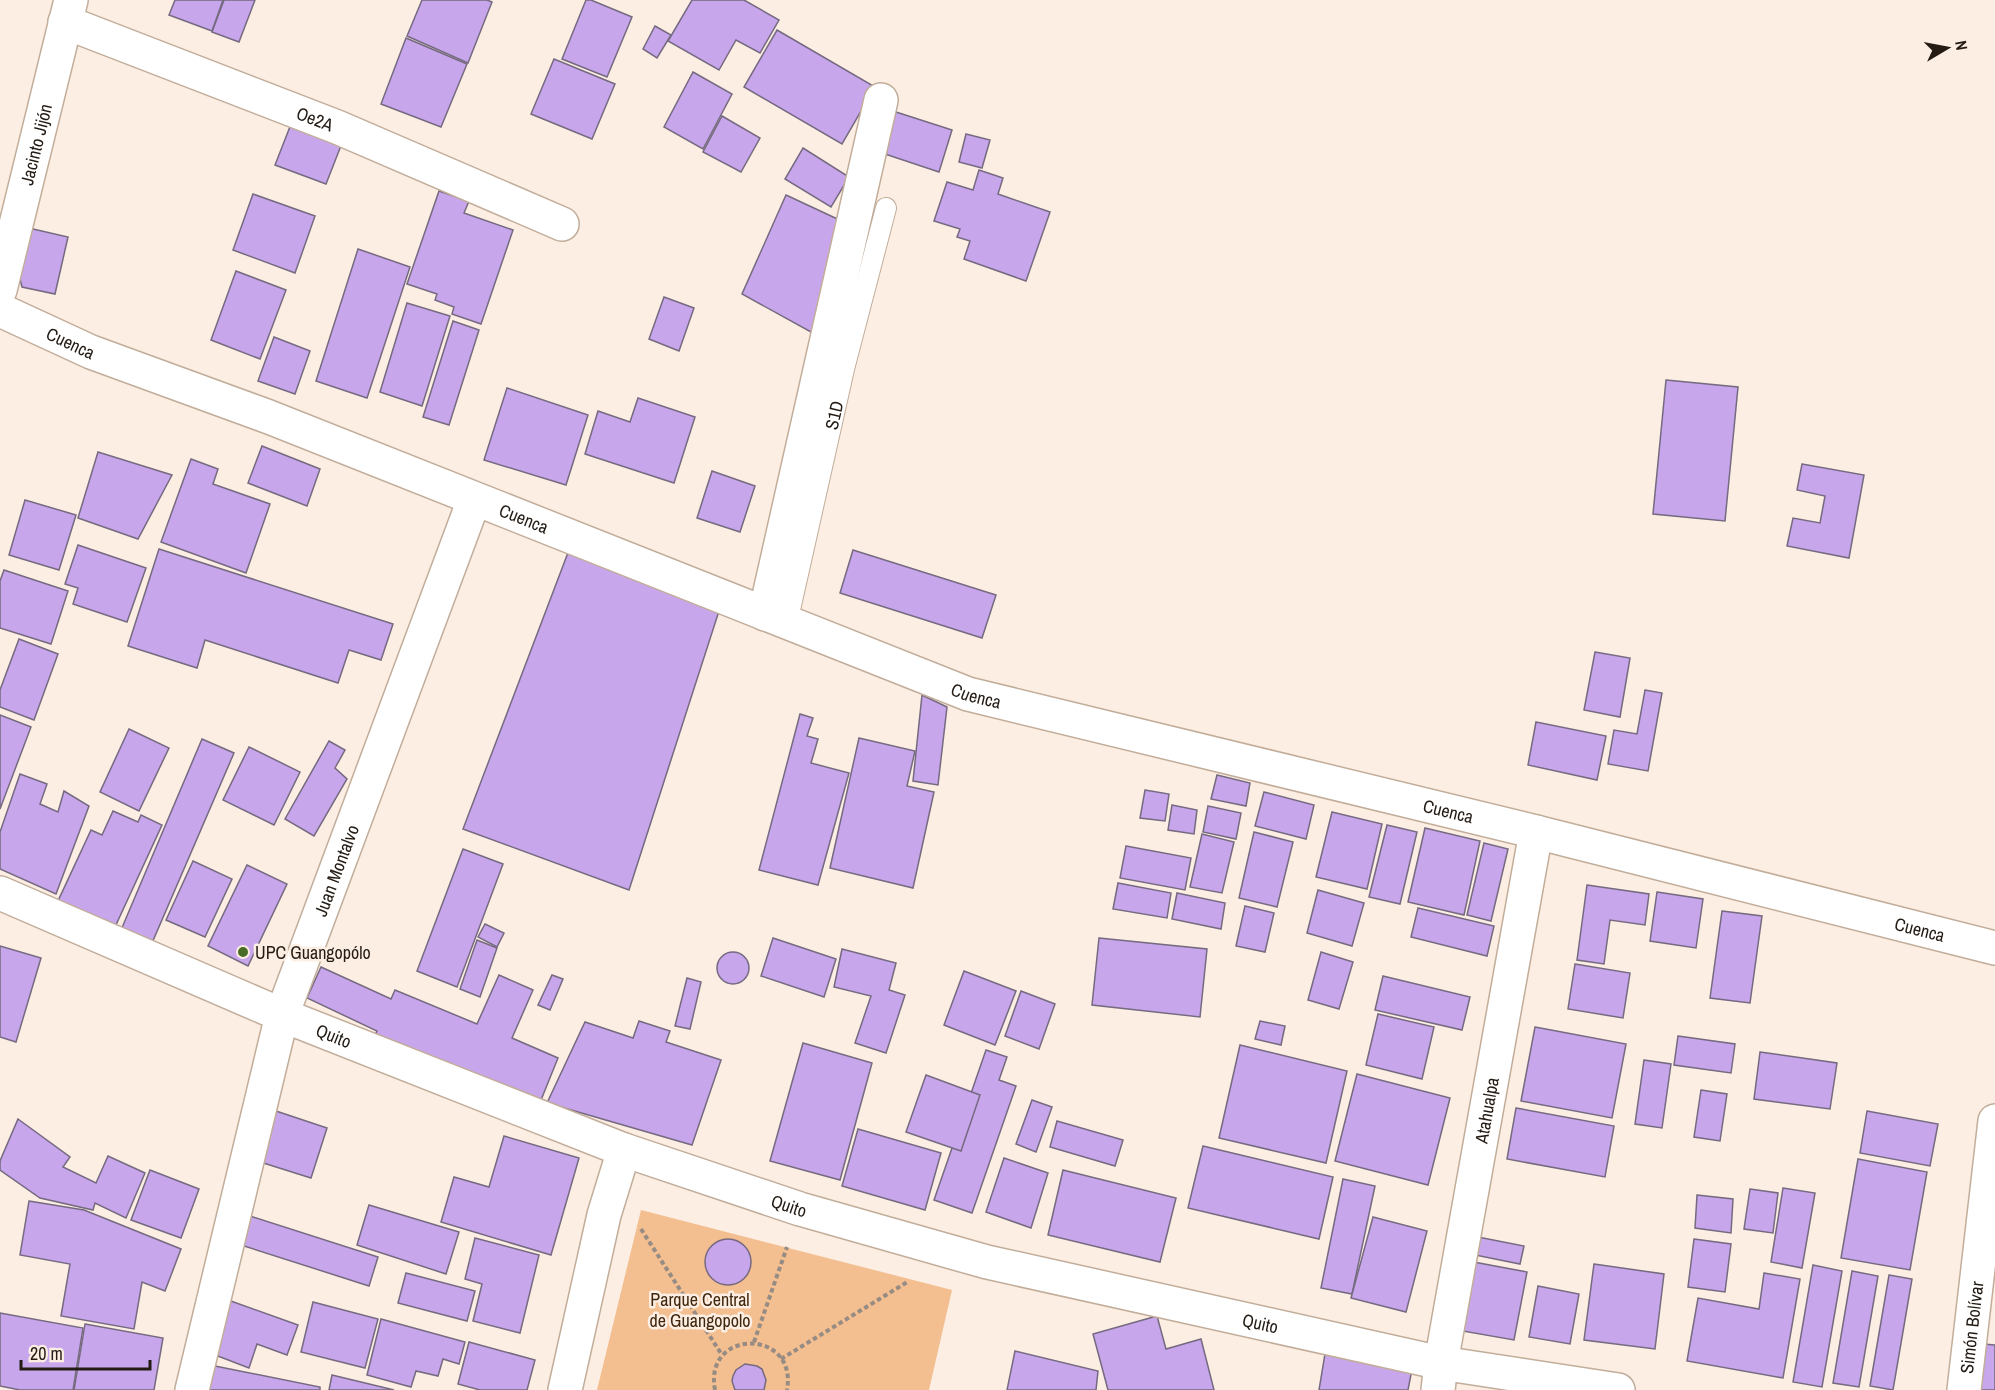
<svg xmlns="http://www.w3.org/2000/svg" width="1995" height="1390" font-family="'Archivo Narrow',sans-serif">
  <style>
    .green { fill: #f3be90 }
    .building { fill: #c7a6eb; stroke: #756a80; stroke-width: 1.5 }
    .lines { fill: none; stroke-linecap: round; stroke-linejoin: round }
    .lane-casing { stroke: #c2ad9a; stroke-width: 22 }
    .street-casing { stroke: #c2ad9a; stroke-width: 36 }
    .path { stroke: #978c83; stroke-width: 4; stroke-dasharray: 4.5 3; stroke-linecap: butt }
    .lane { stroke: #fff; stroke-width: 20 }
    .street { stroke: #fff; stroke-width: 33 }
    .poi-dot { fill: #476c25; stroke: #fceee3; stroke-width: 2 }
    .labels { text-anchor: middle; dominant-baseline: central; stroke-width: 5; stroke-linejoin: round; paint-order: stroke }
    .street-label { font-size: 18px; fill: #231b14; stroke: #fceee3 }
    .poi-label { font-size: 18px; fill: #231b14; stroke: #fceee3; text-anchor: start }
    .park-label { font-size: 18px; fill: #3f260d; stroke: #fceee3 }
  </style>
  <rect width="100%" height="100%" fill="#fceee3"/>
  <!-- green -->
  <polygon class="green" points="641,1210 952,1290 929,1390 597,1390"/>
  <!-- building -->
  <g class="building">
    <polygon points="175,0 223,0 212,31 169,15"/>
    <polygon points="224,0 255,0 239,42 212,32"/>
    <polygon points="422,0 487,0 492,2 468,63 407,36"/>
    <polygon points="586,0 591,0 632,17 607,77 562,59"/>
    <polygon points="692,0 744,0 779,20 760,53 736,40 719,70 668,41"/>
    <polygon points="655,26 671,35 657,58 643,49"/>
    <polygon points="777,30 875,87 842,144 744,87"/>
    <polygon points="406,38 467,64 441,127 381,104"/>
    <polygon points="554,59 615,84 592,139 531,114"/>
    <polygon points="693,72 732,94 703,149 664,127"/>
    <polygon points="896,112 952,130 939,172 882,153"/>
    <polygon points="722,116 760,138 741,172 703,152"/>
    <polygon points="293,119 344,138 326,184 275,165"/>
    <polygon points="966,134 990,140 982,168 959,162"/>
    <polygon points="803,148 849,177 831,207 785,179"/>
    <polygon points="979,170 1003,178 998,194 1050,212 1026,281 964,259 970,241 957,237 960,229 934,221 947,182 973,190"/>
    <polygon points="439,191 469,201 464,213 513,230 481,324 452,314 454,307 435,300 437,294 407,284"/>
    <polygon points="253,194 315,216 295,273 233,250"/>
    <polygon points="786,195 846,223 822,338 742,294"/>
    <polygon points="20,226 68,237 55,294 22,287 18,271"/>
    <polygon points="358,249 410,267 367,398 316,381"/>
    <polygon points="236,271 286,290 260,359 211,340"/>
    <polygon points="664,297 694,308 679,351 649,339"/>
    <polygon points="407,303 450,316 422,406 380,392"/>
    <polygon points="453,321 479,330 449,425 423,417"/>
    <polygon points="274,337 310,351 295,394 258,381"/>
    <polygon points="1666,380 1738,387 1725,521 1653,514"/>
    <polygon points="507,388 588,415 566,485 484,460"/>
    <polygon points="638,398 695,417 674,483 585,454 598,411 630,422"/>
    <polygon points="262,446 320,469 307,506 248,483"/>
    <polygon points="98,452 172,475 138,539 78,518"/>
    <polygon points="191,459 218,469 213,484 270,504 246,573 161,542"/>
    <polygon points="1802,464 1864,475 1849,558 1787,546 1793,518 1820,523 1825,496 1797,490"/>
    <polygon points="712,471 755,486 740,532 697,518"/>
    <polygon points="25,500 76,515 59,570 9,555"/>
    <polygon points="78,545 146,568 127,622 73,604 78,588 65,584"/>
    <polygon points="159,549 393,624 381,660 349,650 338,683 205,640 197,668 128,646"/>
    <polygon points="569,550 719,611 629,890 463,829"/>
    <polygon points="853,550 996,595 982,638 840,593"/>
    <polygon points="4,570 68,591 51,644 0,628 0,581"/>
    <polygon points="19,639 58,654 34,720 0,707 0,690"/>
    <polygon points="1595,652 1630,658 1620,717 1584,710"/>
    <polygon points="1645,690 1662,693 1648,771 1608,764 1614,730 1637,734"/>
    <polygon points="922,695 947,707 938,785 913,781"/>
    <polygon points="800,714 813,718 807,736 818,739 811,763 849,773 818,885 759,870"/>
    <polygon points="0,715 31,727 0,809"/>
    <polygon points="1536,722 1606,736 1597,780 1528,765"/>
    <polygon points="129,729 169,748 139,811 100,792"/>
    <polygon points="859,738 915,751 907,786 934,792 913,888 830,868"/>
    <polygon points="202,739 234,753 152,943 121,930"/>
    <polygon points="329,741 345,750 335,768 347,779 314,836 285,819"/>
    <polygon points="249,747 300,772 274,825 223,800"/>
    <polygon points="20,774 47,784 40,804 58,812 64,791 89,806 56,894 0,869 0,832"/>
    <polygon points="1217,775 1250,783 1246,806 1211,799"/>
    <polygon points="1145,790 1169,794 1165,821 1140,818"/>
    <polygon points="1264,792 1314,805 1306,839 1255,826"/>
    <polygon points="1172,805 1197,810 1194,834 1168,830"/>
    <polygon points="1208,806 1241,813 1236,839 1203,832"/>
    <polygon points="113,811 138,822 141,815 162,825 115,927 58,901 91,830 102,835"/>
    <polygon points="1332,812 1382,824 1367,889 1316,877"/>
    <polygon points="1387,825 1417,832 1400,904 1369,897"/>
    <polygon points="1425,828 1480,841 1464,915 1408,902"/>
    <polygon points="1254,832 1293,842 1277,907 1239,898"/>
    <polygon points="1202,834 1234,842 1222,893 1190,887"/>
    <polygon points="1484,843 1508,849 1491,921 1467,915"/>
    <polygon points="1126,846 1191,858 1185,890 1120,878"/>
    <polygon points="463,849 503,864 457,987 417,971"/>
    <polygon points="193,861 232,879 205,937 166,920"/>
    <polygon points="247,865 287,884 248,966 208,946"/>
    <polygon points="1118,883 1171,893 1167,918 1113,909"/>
    <polygon points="1587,885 1649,894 1645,925 1610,920 1604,964 1577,960"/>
    <polygon points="1318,890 1364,903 1352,946 1307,933"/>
    <polygon points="1657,892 1703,899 1696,948 1650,941"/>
    <polygon points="1177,893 1225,903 1221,929 1172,919"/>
    <polygon points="1245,906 1274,913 1265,952 1236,946"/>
    <polygon points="1418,908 1494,926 1487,956 1411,937"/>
    <polygon points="1722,911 1762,916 1750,1003 1710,998"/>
    <polygon points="485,924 504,933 497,947 478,937"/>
    <polygon points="773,938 836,959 824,997 761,976"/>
    <polygon points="1099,938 1207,949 1200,1017 1092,1005"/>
    <polygon points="477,940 497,948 480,997 460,989"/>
    <polygon points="0,946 41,958 16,1042 0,1037"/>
    <polygon points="842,949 896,963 889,990 905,995 886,1053 855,1043 871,996 834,987"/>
    <polygon points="1321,952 1353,962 1339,1009 1308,1000"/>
    <circle cx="733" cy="968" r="16"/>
    <polygon points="1575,964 1630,973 1623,1018 1568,1009"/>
    <polygon points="321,967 391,999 395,990 477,1024 499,975 533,990 512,1038 558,1058 539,1105 374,1037 377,1031 307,998"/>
    <polygon points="964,971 1016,991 995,1045 944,1025"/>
    <polygon points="552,975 563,979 550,1010 538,1005"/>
    <polygon points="1383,976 1470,997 1462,1030 1375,1010"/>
    <polygon points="687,978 701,982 690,1029 675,1026"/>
    <polygon points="1021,991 1055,1004 1039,1049 1005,1036"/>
    <polygon points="1378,1014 1434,1027 1422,1079 1366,1065"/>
    <polygon points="639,1021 670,1031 666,1042 721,1060 692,1145 547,1103 585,1022 633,1038"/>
    <polygon points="1260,1021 1285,1026 1281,1045 1255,1039"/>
    <polygon points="1535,1027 1626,1044 1612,1118 1521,1101"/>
    <polygon points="1678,1036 1735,1044 1731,1073 1674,1065"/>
    <polygon points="803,1043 872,1063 840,1180 770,1161"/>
    <polygon points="1240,1045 1347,1071 1326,1163 1219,1138"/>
    <polygon points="986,1050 1007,1057 999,1080 1016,1086 972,1213 934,1200"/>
    <polygon points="1760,1052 1837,1063 1830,1109 1754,1099"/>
    <polygon points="1644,1060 1671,1064 1662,1128 1635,1124"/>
    <polygon points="1357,1074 1450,1098 1428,1185 1335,1161"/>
    <polygon points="926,1075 980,1095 961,1151 906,1132"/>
    <polygon points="1701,1090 1727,1094 1720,1141 1694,1137"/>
    <polygon points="1032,1100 1052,1107 1036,1152 1016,1144"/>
    <polygon points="1516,1108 1614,1126 1605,1177 1507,1159"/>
    <polygon points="273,1110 327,1128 311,1178 257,1161"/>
    <polygon points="1867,1111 1938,1124 1930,1166 1860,1153"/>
    <polygon points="18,1119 70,1157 63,1167 96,1183 108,1156 145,1173 126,1218 95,1203 93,1210 40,1198 0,1170 0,1161"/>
    <polygon points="1057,1121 1123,1140 1115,1166 1050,1147"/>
    <polygon points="858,1129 941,1153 925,1210 842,1186"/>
    <polygon points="504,1136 579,1158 551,1255 441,1222 454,1177 489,1187"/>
    <polygon points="1203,1146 1333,1177 1319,1239 1188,1208"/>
    <polygon points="1004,1158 1048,1173 1031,1228 986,1212"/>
    <polygon points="1858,1159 1927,1172 1910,1270 1841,1258"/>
    <polygon points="150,1170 199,1189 181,1238 131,1220"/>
    <polygon points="1063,1170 1176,1198 1160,1262 1048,1235"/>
    <polygon points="1343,1179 1375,1186 1352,1294 1321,1288"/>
    <polygon points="1783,1188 1815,1193 1802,1268 1771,1262"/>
    <polygon points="1750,1189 1778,1193 1773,1233 1744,1229"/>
    <polygon points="1697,1195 1733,1199 1731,1233 1695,1228"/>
    <polygon points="29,1201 84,1210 181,1249 165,1291 142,1282 134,1329 61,1316 70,1264 20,1255"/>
    <polygon points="369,1205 459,1232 446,1274 357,1245"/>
    <polygon points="250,1216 378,1257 369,1286 241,1245"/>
    <polygon points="1373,1217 1427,1231 1406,1312 1351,1298"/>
    <polygon points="1478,1237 1524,1246 1520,1264 1475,1255"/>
    <polygon points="475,1238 539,1255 520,1333 473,1321 482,1284 465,1279"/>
    <polygon points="1694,1239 1731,1244 1725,1292 1688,1287"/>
    <circle cx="728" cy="1262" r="23"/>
    <polygon points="1463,1260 1527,1272 1514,1340 1451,1329"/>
    <polygon points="1594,1264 1664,1274 1655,1349 1584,1340"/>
    <polygon points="1813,1265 1842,1271 1822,1387 1793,1382"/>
    <polygon points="1852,1271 1878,1276 1859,1387 1833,1383"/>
    <polygon points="406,1273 475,1291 467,1321 398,1303"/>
    <polygon points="1764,1273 1800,1279 1783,1378 1687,1361 1698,1298 1759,1309"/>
    <polygon points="1889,1275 1912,1279 1893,1390 1870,1386"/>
    <polygon points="1538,1286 1579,1294 1570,1344 1529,1337"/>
    <polygon points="228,1300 298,1325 287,1355 257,1344 249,1368 210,1353"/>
    <polygon points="313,1302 378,1319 365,1368 301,1352"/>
    <polygon points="0,1313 83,1328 73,1390 20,1390 0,1386"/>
    <polygon points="1157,1316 1166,1349 1201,1339 1214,1390 1108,1390 1093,1334"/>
    <polygon points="381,1319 465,1342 459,1364 443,1359 438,1376 416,1371 411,1387 367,1375"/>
    <polygon points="85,1324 163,1338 154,1390 74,1390"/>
    <polygon points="469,1342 535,1360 527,1390 480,1390 458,1384"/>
    <polygon points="1983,1344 1995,1345 1995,1390 1979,1390"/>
    <polygon points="1326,1348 1413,1364 1408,1390 1319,1390"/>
    <polygon points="1015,1351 1098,1371 1096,1390 1007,1390"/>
    <polygon points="205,1364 320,1387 320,1390 200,1390"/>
    <polygon points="745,1364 757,1366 762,1369 766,1380 764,1390 735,1390 732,1381 733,1376 736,1370"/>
    <polygon points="332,1375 394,1390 329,1390"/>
  </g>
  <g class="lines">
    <!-- lane casing -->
    <g class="lane-casing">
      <g id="lane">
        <path id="s1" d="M 787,623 L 844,369 L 886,208"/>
      </g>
    </g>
    <!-- street casing -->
    <g class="street-casing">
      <g id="street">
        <path id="s2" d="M 65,22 L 337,127 L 562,224"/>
        <path id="s3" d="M 0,290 L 71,0"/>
        <path id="s4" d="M 0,310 L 91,352 L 269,417 L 968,694 L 1536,832 L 1995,948"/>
        <polyline points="765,614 881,100"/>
        <path id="s5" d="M 0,893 L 282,1015 L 624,1150 L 800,1209 L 987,1262 L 1441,1363 L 1618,1390"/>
        <path id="s6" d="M 192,1390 L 282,1015 L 474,500"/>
        <polyline points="565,1390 604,1215 624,1150"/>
        <path id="s7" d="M 1438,1390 L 1441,1363 L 1536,832"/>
        <path id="s8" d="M 1964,1390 L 1995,1121"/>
      </g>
    </g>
    <!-- path -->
    <g class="path">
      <polyline points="641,1229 722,1355"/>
      <polyline points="754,1342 787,1247"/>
      <polyline points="781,1359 909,1281"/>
      <path d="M 715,1390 C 703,1328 798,1328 787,1390"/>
    </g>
    <!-- lane -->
    <use href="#lane" class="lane"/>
    <!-- street -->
    <use href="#street" class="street"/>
  </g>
  <!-- markers -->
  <circle class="poi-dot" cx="243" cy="952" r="6"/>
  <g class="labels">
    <!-- street labels -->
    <g class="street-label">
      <text stroke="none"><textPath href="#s2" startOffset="268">Oe2A</textPath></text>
      <text stroke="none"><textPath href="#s3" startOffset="150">Jacinto Jijón</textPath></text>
      <text stroke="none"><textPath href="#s4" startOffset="78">Cuenca</textPath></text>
      <text stroke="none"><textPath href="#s1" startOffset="213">S1D</textPath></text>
      <text stroke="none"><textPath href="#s4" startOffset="564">Cuenca</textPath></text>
      <text stroke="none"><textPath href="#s4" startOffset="1050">Cuenca</textPath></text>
      <text stroke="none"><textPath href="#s4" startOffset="1536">Cuenca</textPath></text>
      <text stroke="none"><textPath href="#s6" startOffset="540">Juan Montalvo</textPath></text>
      <text stroke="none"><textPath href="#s4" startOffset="2022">Cuenca</textPath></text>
      <text stroke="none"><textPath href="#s5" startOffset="363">Quito</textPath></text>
      <text stroke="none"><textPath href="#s7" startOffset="284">Atahualpa</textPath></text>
      <text stroke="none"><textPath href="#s5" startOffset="849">Quito</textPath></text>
      <text stroke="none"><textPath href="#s5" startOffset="1335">Quito</textPath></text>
      <text stroke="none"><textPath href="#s8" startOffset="63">Simón Bolívar</textPath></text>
    </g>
    <!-- poi labels -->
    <g class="poi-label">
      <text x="255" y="952">UPC Guangopólo</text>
    </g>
    <!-- park labels -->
    <g class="park-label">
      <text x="700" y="1299">Parque Central<tspan x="700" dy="21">de Guangopolo</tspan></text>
    </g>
  </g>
  <!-- north arrow -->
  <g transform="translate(1947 48) rotate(80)" stroke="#fceee3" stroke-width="4.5" paint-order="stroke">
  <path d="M0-4.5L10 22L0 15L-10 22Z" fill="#231b14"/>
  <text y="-9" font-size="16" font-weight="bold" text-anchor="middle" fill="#231b14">N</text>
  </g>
  <!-- scale -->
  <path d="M21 1360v9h129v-9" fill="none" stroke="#231b14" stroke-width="3"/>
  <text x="30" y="1360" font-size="18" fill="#231b14" stroke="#fceee3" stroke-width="4.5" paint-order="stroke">20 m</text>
</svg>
